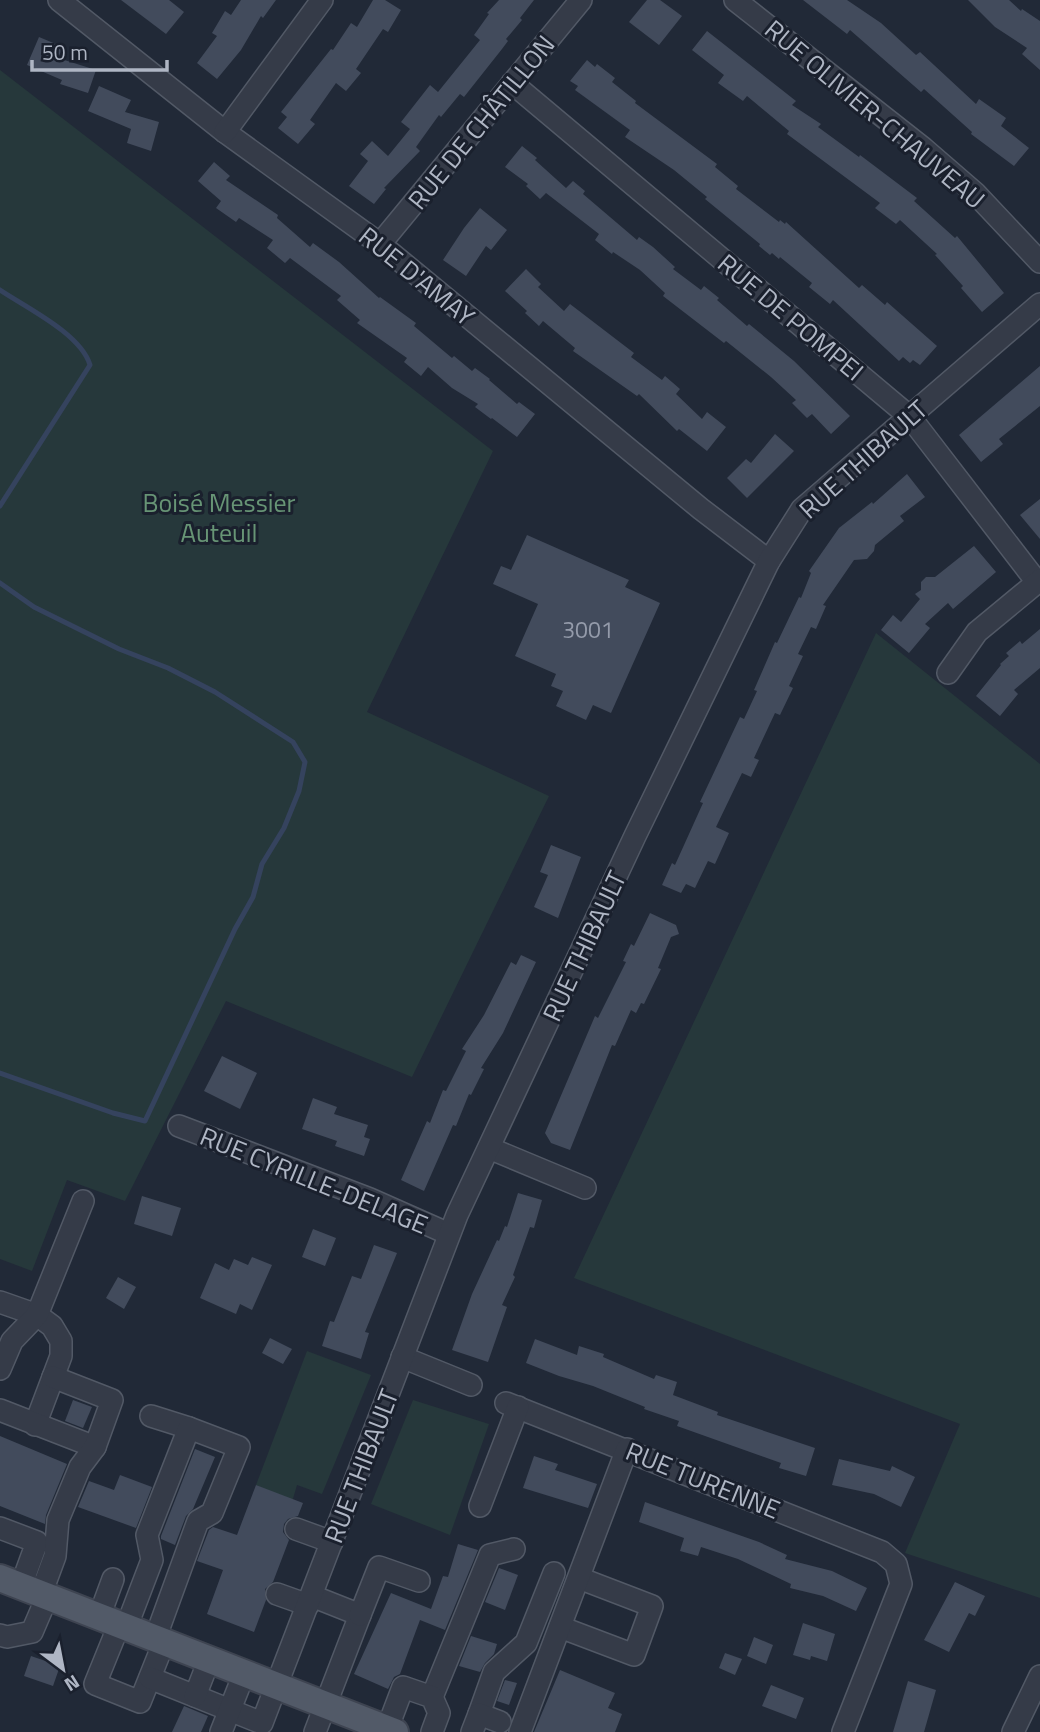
<svg xmlns="http://www.w3.org/2000/svg" width="1040" height="1732" font-family="'Titillium Web',sans-serif">
  <style>
    .green { fill: #26383b }
    .lines { fill: none; stroke-linecap: round; stroke-linejoin: round }
    .stream { stroke: #35435e; stroke-width: 5 }
    .building { fill: #424b5c }
    .minor-casing { stroke: #525966; stroke-width: 24 }
    .major-casing { stroke: #3e4451; stroke-width: 30 }
    .minor { stroke: #353b48; stroke-width: 21 }
    .major { stroke: #525a68; stroke-width: 26 }
    .labels { text-anchor: middle; dominant-baseline: central; stroke-width: 6; stroke-linejoin: round; paint-order: stroke }
    .number-label { font-size: 23px; fill: #949baa }
    .street-label { font-size: 26px; fill: #afb6c4; stroke: #1a202d }
    .park-label { font-size: 26px; fill: #679475; stroke: #1a202d }
  </style>
  <rect width="100%" height="100%" fill="#212937"/>
  <!-- green -->
  <g class="green">
    <polygon points="0,70 493,451 367,712 549,796 412,1077 226,1001 125,1201 67,1180 32,1271 0,1259"/>
    <polygon points="876,633 1040,764 1040,1598 905,1553 960,1424 574,1278"/>
    <polygon points="307,1351 371,1375 322,1494 297,1485 292,1502 256,1485"/>
    <polygon points="413,1400 489,1424 450,1535 371,1504"/>
  </g>
  <g class="lines">
    <!-- stream -->
    <g class="stream">
      <path d="M 0,290 C 27,308 81,334 90,365 L 0,506"/>
      <polyline points="0,583 34,607 119,649 168,668 215,692 293,742 305,762 299,791 284,828 262,864 253,897 235,929 145,1121 113,1113 0,1073"/>
    </g>
  </g>
  <!-- building -->
  <g class="building">
    <polygon points="121,0 169,0 184,12 166,34"/>
    <polygon points="241,0 276,0 263,18 261,16 241,50 217,79 197,63 217,36 212,33 225,11 231,15"/>
    <polygon points="373,0 385,0 401,10 388,32 383,29 356,69 361,73 346,91 336,83 310,120 315,124 298,144 278,128 287,117 281,112 331,49 333,50 351,23 357,27"/>
    <polygon points="499,0 534,0 520,18 522,20 506,39 508,41 502,49 464,97 460,94 441,117 439,115 416,147 420,151 384,188 386,189 374,204 349,186 368,161 360,154 372,141 388,156 410,129 401,122 430,85 438,92 480,40 474,35 489,14 487,13"/>
    <polygon points="647,0 660,0 682,16 659,45 629,22"/>
    <polygon points="803,0 847,0 881,23 916,55 920,52 976,104 979,99 1006,118 1001,126 1029,148 1014,166 971,134 972,132 924,89 921,92 850,30 847,34"/>
    <polygon points="968,0 1009,0 1021,11 1022,9 1040,21 1040,70 1022,54 1027,48 995,27"/>
    <polygon points="707,31 796,101 792,105 821,124 818,127 859,157 860,155 917,198 914,201 955,238 957,236 1004,293 982,312 961,288 963,286 935,255 937,254 900,220 896,224 875,208 880,203 787,134 789,131 747,96 743,101 718,83 724,75 692,50"/>
    <polygon points="39,37 63,47 58,58 96,70 88,93 60,84 62,80 27,65"/>
    <polygon points="587,60 595,67 597,64 615,78 612,82 636,101 635,103 717,164 715,167 738,186 736,189 779,222 780,220 785,224 786,222 859,288 862,285 885,305 887,302 937,346 920,365 913,360 910,363 903,357 899,361 833,300 830,304 809,287 812,283 780,257 779,259 772,253 770,255 759,246 760,244 705,199 707,197 674,170 625,137 630,130 575,90 578,86 570,81"/>
    <polygon points="99,86 131,100 125,112 159,122 151,151 127,143 131,129 88,111"/>
    <polygon points="522,146 537,158 535,160 566,188 573,181 585,191 583,194 637,240 639,237 653,247 675,267 673,269 701,290 704,286 719,298 717,300 747,326 749,324 794,361 850,416 831,434 812,414 807,418 792,403 796,400 771,377 726,341 724,343 663,296 665,293 640,270 613,252 612,254 595,240 599,234 546,193 540,199 526,186 528,184 505,167"/>
    <polygon points="214,162 230,176 226,180 278,215 277,218 310,247 313,243 339,262 379,298 380,297 416,323 414,326 452,358 454,356 472,371 475,368 490,379 489,380 517,404 519,402 535,414 517,437 492,418 491,419 475,407 478,404 452,388 428,367 421,376 404,362 407,358 357,323 360,320 337,300 341,296 290,258 285,263 267,248 273,240 239,218 236,222 216,208 221,201 198,181"/>
    <polygon points="480,208 507,230 491,250 486,246 466,276 443,260 464,228"/>
    <polygon points="526,269 541,284 538,287 564,311 570,304 634,353 631,357 662,380 665,376 680,389 676,394 702,419 707,412 726,427 707,451 679,429 677,431 639,394 637,396 573,351 575,348 543,321 539,326 525,313 527,311 505,291"/>
    <polygon points="1040,366 1040,406 999,439 1003,444 981,462 959,435"/>
    <polygon points="775,434 794,451 747,498 727,478 746,459 751,463"/>
    <polygon points="907,474 925,497 900,516 904,521 875,545 874,551 867,559 854,560 823,605 826,606 816,629 811,627 798,654 803,656 789,686 793,688 780,715 775,713 754,758 759,760 751,777 742,773 716,827 729,833 715,864 708,861 695,888 686,884 681,893 662,885 672,863 675,865 703,803 700,802 740,717 744,719 757,691 754,690 775,642 777,643 799,597 801,598 811,573 809,571 839,528 872,502 873,504"/>
    <polygon points="1040,499 1040,539 1020,515"/>
    <polygon points="527,535 629,580 625,587 660,603 611,713 593,705 586,720 556,706 563,691 551,686 556,674 515,656 538,604 493,584 501,566 511,570"/>
    <polygon points="974,546 996,572 953,609 948,603 925,624 930,628 909,653 881,630 893,615 901,622 920,599 915,594 921,590 921,582 926,577 935,577"/>
    <polygon points="1040,629 1040,668 1014,690 1018,694 1000,716 976,696 1001,665 1000,664 1009,656 1006,653 1020,641 1022,644"/>
    <polygon points="551,845 581,857 558,918 534,907 548,875 540,872"/>
    <polygon points="650,913 676,925 679,934 671,937 658,968 661,969 644,1004 641,1003 636,1013 631,1010 615,1046 612,1045 570,1150 551,1143 545,1133 595,1016 598,1018 626,962 623,961 631,944 634,946"/>
    <polygon points="521,955 536,962 503,1033 481,1068 484,1069 471,1095 469,1094 456,1126 453,1125 424,1191 401,1180 427,1121 430,1123 443,1090 446,1091 466,1051 462,1049 484,1015 511,962 516,965"/>
    <polygon points="222,1056 257,1073 240,1109 204,1091"/>
    <polygon points="313,1098 337,1107 334,1114 368,1125 364,1137 370,1139 364,1156 335,1146 337,1141 302,1129"/>
    <polygon points="518,1193 542,1200 534,1228 530,1227 513,1275 515,1277 502,1305 507,1307 488,1362 452,1350 472,1294 497,1240 499,1241 505,1226 507,1227"/>
    <polygon points="142,1196 181,1208 172,1236 134,1224"/>
    <polygon points="313,1229 336,1238 325,1266 302,1257"/>
    <polygon points="374,1245 397,1253 365,1332 369,1333 361,1359 322,1346 330,1321 334,1322 352,1276 361,1279"/>
    <polygon points="252,1257 272,1265 252,1310 240,1304 236,1314 200,1298 215,1263 229,1270 234,1259 248,1265"/>
    <polygon points="118,1277 136,1287 124,1309 106,1298"/>
    <polygon points="270,1338 292,1349 283,1364 262,1353"/>
    <polygon points="535,1339 577,1355 579,1346 604,1354 603,1357 654,1379 656,1375 677,1382 673,1395 718,1412 717,1415 815,1448 806,1476 779,1468 781,1463 677,1426 679,1421 644,1409 645,1407 593,1386 559,1376 526,1363"/>
    <polygon points="73,1400 92,1407 83,1428 65,1421"/>
    <polygon points="0,1436 67,1464 46,1515 45,1524 0,1506"/>
    <polygon points="195,1449 215,1457 193,1509 186,1516 175,1545 161,1539 161,1536"/>
    <polygon points="534,1456 558,1464 555,1470 597,1484 588,1508 523,1488"/>
    <polygon points="839,1459 890,1471 892,1466 915,1477 901,1507 874,1494 832,1485"/>
    <polygon points="120,1475 152,1487 136,1528 78,1507 89,1481 114,1490"/>
    <polygon points="256,1485 303,1503 298,1516 288,1519 284,1524 283,1532 289,1540 273,1582 265,1589 266,1600 254,1632 207,1614 223,1570 197,1561 209,1530 213,1527 237,1535"/>
    <polygon points="645,1502 759,1542 787,1555 785,1559 832,1571 867,1588 856,1611 823,1596 790,1588 791,1584 738,1559 701,1547 698,1556 680,1551 684,1538 639,1522"/>
    <polygon points="458,1544 478,1550 445,1630 420,1620 400,1674 394,1677 388,1689 354,1674 391,1593 431,1609 443,1576 448,1577"/>
    <polygon points="499,1568 518,1575 505,1610 485,1602"/>
    <polygon points="955,1582 985,1596 975,1616 969,1613 949,1652 924,1640"/>
    <polygon points="803,1623 835,1634 827,1661 811,1656 810,1660 793,1655"/>
    <polygon points="471,1636 497,1644 494,1654 485,1663 480,1672 459,1666"/>
    <polygon points="754,1637 773,1645 766,1664 747,1656"/>
    <polygon points="725,1653 742,1659 735,1675 719,1668"/>
    <polygon points="31,1656 60,1666 53,1686 24,1676"/>
    <polygon points="560,1670 615,1693 608,1708 622,1714 615,1732 534,1732"/>
    <polygon points="505,1680 517,1683 509,1705 497,1701"/>
    <polygon points="908,1681 936,1690 924,1732 893,1732"/>
    <polygon points="771,1685 804,1698 796,1719 762,1706"/>
    <polygon points="184,1706 208,1716 201,1732 172,1732"/>
  </g>
  <g class="lines">
    <!-- minor casing -->
    <g class="minor-casing">
      <g id="minor">
        <polyline points="59,0 225,132 380,244 701,509 769,561"/>
        <polyline points="735,0 923,148 975,193 1040,262"/>
        <polyline points="512,83 910,417 1037,582"/>
        <polyline points="225,132 322,0"/>
        <polyline points="380,244 581,0"/>
        <polyline points="948,673 977,632 1040,580"/>
        <polyline points="179,1126 370,1199 449,1234"/>
        <polyline points="489,1148 585,1188"/>
        <polyline points="0,1302 37,1315 52,1326 61,1341 61,1356 35,1425"/>
        <polyline points="402,1357 471,1385"/>
        <polyline points="0,1369 12,1341 37,1315 83,1201"/>
        <polyline points="506,1403 882,1552 896,1564 901,1584 843,1732"/>
        <polyline points="0,1410 95,1447"/>
        <polyline points="151,1416 189,1428"/>
        <polyline points="480,1506 518,1407"/>
        <polyline points="0,1528 37,1542 21,1586"/>
        <polyline points="296,1529 332,1542"/>
        <polyline points="41,1594 55,1556 58,1520 80,1467 95,1447 112,1400 53,1377"/>
        <polyline points="277,1594 308,1605"/>
        <polyline points="312,1596 360,1615 315,1732"/>
        <polyline points="360,1615 379,1567 419,1581"/>
        <polyline points="99,1617 113,1579"/>
        <polyline points="119,1625 95,1684 140,1702 164,1642"/>
        <polyline points="560,1627 634,1655 652,1606 579,1578"/>
        <polyline points="126,1628 152,1560 147,1535 189,1428 239,1447 212,1513 198,1521 155,1639"/>
        <polyline points="0,1635 7,1637 32,1632 47,1597"/>
        <polyline points="150,1678 262,1723 457,1215 635,836 769,561 802,509 1040,304"/>
        <polyline points="195,1696 209,1660"/>
        <polyline points="432,1697 490,1555 514,1549"/>
        <polyline points="479,1714 494,1672 526,1643 554,1573"/>
        <polyline points="221,1732 244,1674"/>
        <polyline points="386,1732 403,1687 432,1697 439,1713 432,1732"/>
        <polyline points="472,1732 479,1714 500,1722"/>
        <polyline points="520,1732 627,1449"/>
        <polyline points="1013,1732 1040,1676"/>
      </g>
    </g>
    <!-- major casing -->
    <g class="major-casing">
      <polyline id="major" points="0,1578 395,1732"/>
    </g>
    <!-- minor -->
    <use href="#minor" class="minor"/>
    <!-- major -->
    <use href="#major" class="major"/>
  </g>
  <g class="labels">
    <!-- number labels -->
    <g class="number-label">
      <text x="588" y="629">3001</text>
    </g>
    <!-- street labels -->
    <g class="street-label">
      <text transform="translate(875 114) rotate(40)">RUE OLIVIER-CHAUVEAU</text>
      <text transform="translate(481 122) rotate(-51)">RUE DE CHÂTILLON</text>
      <text transform="translate(417 276) rotate(39)">RUE D'AMAY</text>
      <text transform="translate(791 317) rotate(40)">RUE DE POMPEI</text>
      <text transform="translate(863 459) rotate(-42)">RUE THIBAULT</text>
      <text transform="translate(584 946) rotate(-65)">RUE THIBAULT</text>
      <text transform="translate(314 1180) rotate(22)">RUE CYRILLE-DELAGE</text>
      <text transform="translate(361 1466) rotate(-69)">RUE THIBAULT</text>
      <text transform="translate(703 1480) rotate(22)">RUE TURENNE</text>
    </g>
    <!-- park labels -->
    <g class="park-label">
      <text x="219" y="502">Boisé Messier<tspan x="219" dy="30">Auteuil</tspan></text>
    </g>
  </g>
  <!-- north arrow -->
  <g transform="translate(63 1669) rotate(148)" stroke="#1a202d" stroke-width="5" paint-order="stroke">
  <path d="M0-5L12 26L0 18L-12 26Z" fill="#afb6c4"/>
  <text y="-10" font-size="19" font-weight="bold" text-anchor="middle" fill="#afb6c4">N</text>
  </g>
  <!-- scale -->
  <path d="M32 60v10h135v-10" fill="none" stroke="#afb6c4" stroke-width="3.5"/>
  <text x="42" y="60" font-size="21" fill="#afb6c4" stroke="#1a202d" stroke-width="5" paint-order="stroke">50 m</text>
</svg>
